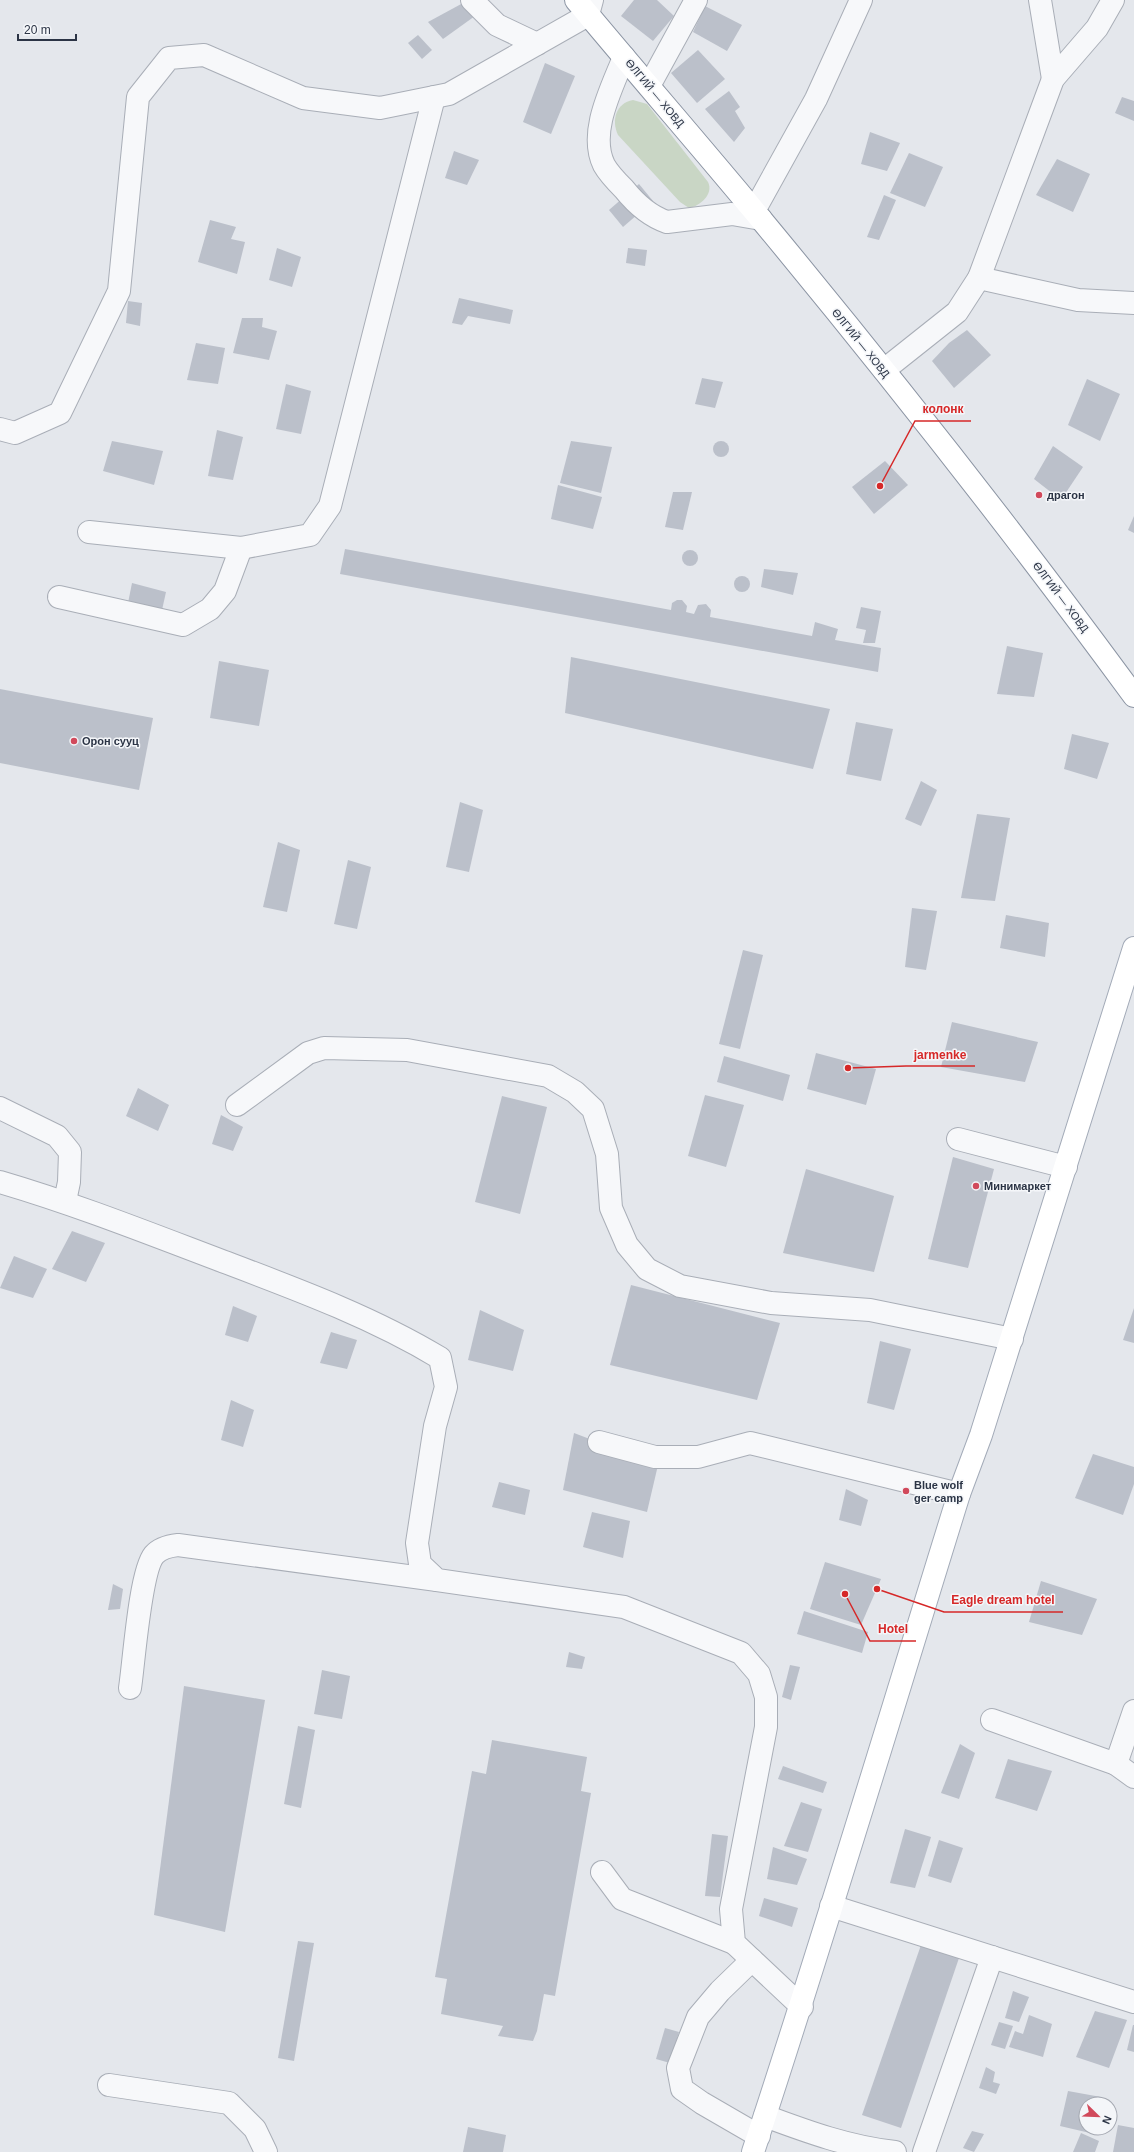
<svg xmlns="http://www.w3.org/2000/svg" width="1134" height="2152" font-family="Arial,sans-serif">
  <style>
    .green { fill: #c9d6c5 }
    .building { fill: #bbc0ca }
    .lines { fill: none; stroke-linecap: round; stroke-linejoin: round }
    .minor-casing { stroke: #a9aeb7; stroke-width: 24 }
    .major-casing { stroke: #a3abb8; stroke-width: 24 }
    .highway-casing { stroke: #8b94a3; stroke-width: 24 }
    .minor { stroke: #f7f8fa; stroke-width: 22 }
    .major { stroke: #fff; stroke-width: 22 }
    .highway { stroke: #fff; stroke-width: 22 }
    .poi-dot { fill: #d1495b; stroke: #f4f6f9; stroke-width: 1.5 }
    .labels { text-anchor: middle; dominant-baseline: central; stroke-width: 3; stroke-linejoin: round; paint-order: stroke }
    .street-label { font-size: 11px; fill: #2b3445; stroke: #f4f6f9 }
    .poi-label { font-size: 11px; font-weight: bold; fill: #2b3445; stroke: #f4f6f9; text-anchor: start }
    .leader { fill: none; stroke: #d62828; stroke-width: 1.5 }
    .callout-dot { fill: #d62828; stroke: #f4f6f9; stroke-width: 1.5 }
    .callout-label { font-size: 12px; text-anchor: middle; font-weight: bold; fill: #d62828; stroke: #f4f6f9; stroke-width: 3; stroke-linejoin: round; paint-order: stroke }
  </style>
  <rect width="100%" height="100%" fill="#e4e7ec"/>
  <!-- green -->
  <path class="green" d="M 633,100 L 647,104 L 708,182 C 714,194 700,206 689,208 L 680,202 L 618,135 C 611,120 616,103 633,100 Z"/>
  <!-- building -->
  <g class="building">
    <polygon points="634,0 657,0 674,16 653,41 621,16"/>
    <polygon points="463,3 475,16 443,39 428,22"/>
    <polygon points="705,6 742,25 727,51 693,32"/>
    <polygon points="418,35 432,50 422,59 408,43"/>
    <polygon points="698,50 725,79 697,103 671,73"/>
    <polygon points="545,63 575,76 551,134 523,122"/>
    <polygon points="729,91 740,107 735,111 745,128 734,142 705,109"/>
    <polygon points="1122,97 1134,101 1134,121 1115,113"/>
    <polygon points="870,132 900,143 887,171 861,164"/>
    <polygon points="454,151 479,160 467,185 445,178"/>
    <polygon points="909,153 943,167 925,207 890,193"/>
    <polygon points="1057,159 1090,174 1073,212 1036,195"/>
    <polygon points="639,184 653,201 623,227 609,210"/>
    <polygon points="884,195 896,200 879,240 867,237"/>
    <polygon points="210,220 236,227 231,239 245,242 237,274 198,262"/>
    <polygon points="277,248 301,257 292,287 269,280"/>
    <polygon points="628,248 647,250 645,266 626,263"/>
    <polygon points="459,298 513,310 510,324 468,316 462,325 452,323"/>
    <polygon points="128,301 142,303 140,326 126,323"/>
    <polygon points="242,318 263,318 262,327 277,331 269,360 233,353"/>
    <polygon points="967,330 991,355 954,388 932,361 949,343"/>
    <polygon points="196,343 225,348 218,384 187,380"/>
    <polygon points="702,378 723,382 715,408 695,404"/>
    <polygon points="1087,379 1120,394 1100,441 1068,425"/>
    <polygon points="286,384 311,391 301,434 276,429"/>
    <polygon points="217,430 243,437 233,480 208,476"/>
    <circle cx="721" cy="449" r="8"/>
    <polygon points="112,441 163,451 154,485 103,471"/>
    <polygon points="571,441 612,447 601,493 560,483"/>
    <polygon points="1053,446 1083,467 1061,500 1034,479"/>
    <polygon points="885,461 908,485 874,514 852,487"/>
    <polygon points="558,485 602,497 593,529 551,519"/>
    <polygon points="673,492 692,492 683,530 665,527"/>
    <polygon points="1134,516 1134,533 1128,530"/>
    <polygon points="345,549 671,610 672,603 677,600 682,600 687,606 686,612 694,614 698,605 706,604 711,610 710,617 812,636 815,622 838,629 835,640 881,648 878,672 340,574"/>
    <circle cx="690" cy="558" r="8"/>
    <polygon points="764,569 798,573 793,595 761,587"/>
    <circle cx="742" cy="584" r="8"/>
    <polygon points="132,583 166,592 162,610 128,603"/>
    <polygon points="861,607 881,611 875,643 863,643 866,630 856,628"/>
    <polygon points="1007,646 1043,653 1034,697 997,694"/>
    <polygon points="571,657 830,709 813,769 565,713"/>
    <polygon points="219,661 269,670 259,726 210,718"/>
    <polygon points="0,689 153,718 139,790 0,763"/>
    <polygon points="856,722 893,729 881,781 846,774"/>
    <polygon points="1072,734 1109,743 1097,779 1064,769"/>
    <polygon points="921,781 937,790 921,826 905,819"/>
    <polygon points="460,802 483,810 469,872 446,867"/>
    <polygon points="977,814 1010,818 995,901 961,898"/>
    <polygon points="278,842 300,850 287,912 263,907"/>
    <polygon points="348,860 371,867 357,929 334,924"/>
    <polygon points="912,908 937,911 926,970 905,967"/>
    <polygon points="1006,915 1049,923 1045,957 1000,948"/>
    <polygon points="743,950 763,955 740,1049 719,1044"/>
    <polygon points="952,1022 1038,1042 1025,1082 941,1067"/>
    <polygon points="816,1053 876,1069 866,1105 807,1089"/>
    <polygon points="724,1056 790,1075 783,1101 717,1082"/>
    <polygon points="138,1088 169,1105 158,1131 126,1116"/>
    <polygon points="705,1095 744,1105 726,1167 688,1156"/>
    <polygon points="502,1096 547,1107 520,1214 475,1202"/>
    <polygon points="221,1115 243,1127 233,1151 212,1144"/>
    <polygon points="953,1157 994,1169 968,1268 928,1259"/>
    <polygon points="806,1169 894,1196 874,1272 783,1253"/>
    <polygon points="72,1231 105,1243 86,1282 52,1269"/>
    <polygon points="14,1256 47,1269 33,1298 0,1288"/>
    <polygon points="631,1285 780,1323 757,1400 610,1365"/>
    <polygon points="233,1306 257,1316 248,1342 225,1335"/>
    <polygon points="1134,1308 1134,1343 1123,1340"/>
    <polygon points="480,1310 524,1330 513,1371 468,1360"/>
    <polygon points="331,1332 357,1340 347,1369 320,1363"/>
    <polygon points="880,1341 911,1349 894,1410 867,1403"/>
    <polygon points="231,1400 254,1410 243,1447 221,1440"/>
    <polygon points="574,1433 658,1465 647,1512 563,1490"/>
    <polygon points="1093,1454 1134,1467 1134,1484 1123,1515 1075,1498"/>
    <polygon points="499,1482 530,1490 525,1515 492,1507"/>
    <polygon points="846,1489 868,1500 861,1526 839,1520"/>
    <polygon points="592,1512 630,1521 623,1558 583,1547"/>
    <polygon points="825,1562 881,1579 861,1625 810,1609"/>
    <polygon points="1041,1581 1097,1599 1082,1635 1029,1622"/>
    <polygon points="113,1584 123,1589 120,1609 108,1610"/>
    <polygon points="804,1611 868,1632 862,1653 797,1634"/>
    <polygon points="569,1652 585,1657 582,1669 566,1667"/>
    <polygon points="790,1665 800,1667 791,1700 782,1697"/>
    <polygon points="322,1670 350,1676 342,1719 314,1714"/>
    <polygon points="184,1686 265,1700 225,1932 154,1915"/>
    <polygon points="298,1726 315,1730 301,1808 284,1804"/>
    <polygon points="492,1740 587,1757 581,1791 591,1793 555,1996 544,1994 537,2031 533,2041 498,2036 503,2026 441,2014 447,1979 435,1977 472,1771 486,1774"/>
    <polygon points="960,1744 975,1753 959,1799 941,1793"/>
    <polygon points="1008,1759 1052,1771 1037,1811 995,1798"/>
    <polygon points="783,1766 827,1782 823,1793 778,1779"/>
    <polygon points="801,1802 822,1809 808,1852 784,1846"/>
    <polygon points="905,1829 931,1837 915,1888 890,1883"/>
    <polygon points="712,1834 728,1836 720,1897 705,1896"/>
    <polygon points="939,1840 963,1848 951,1883 928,1876"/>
    <polygon points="773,1847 807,1859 797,1885 767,1879"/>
    <polygon points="764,1898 798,1908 792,1927 759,1916"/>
    <polygon points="298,1941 314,1943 294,2061 278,2058"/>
    <polygon points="921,1945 959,1958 901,2128 862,2115"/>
    <polygon points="1013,1991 1029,1997 1019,2022 1005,2018"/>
    <polygon points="1095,2011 1127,2020 1109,2068 1076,2057"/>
    <polygon points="1029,2015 1052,2024 1043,2057 1009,2047 1015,2031 1023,2034"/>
    <polygon points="999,2022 1013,2026 1005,2049 991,2045"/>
    <polygon points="1133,2025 1134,2025 1134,2052 1127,2050"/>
    <polygon points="665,2028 679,2032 670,2063 656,2059"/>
    <polygon points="986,2067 995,2072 993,2082 1000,2084 996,2094 979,2088"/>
    <polygon points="1068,2091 1101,2097 1099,2104 1086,2104 1086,2128 1091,2128 1090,2133 1060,2126"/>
    <polygon points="1118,2125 1134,2128 1134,2152 1113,2152"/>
    <polygon points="468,2127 506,2135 503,2152 463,2152"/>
    <polygon points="972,2131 984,2134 974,2152 963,2148"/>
    <polygon points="1081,2133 1099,2141 1095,2152 1073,2152"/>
  </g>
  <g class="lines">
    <!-- minor casing -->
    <g class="minor-casing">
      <g id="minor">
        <polyline points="472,0 497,25 537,44"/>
        <polyline points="1040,0 1053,79"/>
        <path d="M 624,57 C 612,88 588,132 604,165 C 609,174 617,182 624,189 C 636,204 649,216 667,222 L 732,214 L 761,219"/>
        <polyline points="649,86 696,0"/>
        <polyline points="754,211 816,99 861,0"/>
        <polyline points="979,278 1053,79 1097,28 1113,0"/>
        <polyline points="884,370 957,312 979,278 1078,300 1134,303"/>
        <polyline points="0,429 15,433 60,413 119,291 138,97 169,58 204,55 303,98 380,108 449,94 588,15 592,0"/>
        <polyline points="89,532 241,548 310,535 330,506 434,97"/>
        <polyline points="59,597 183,625 210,609 225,591 241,548"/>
        <polyline points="237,1105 308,1053 324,1048 407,1050 548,1076 575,1092 593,1109 607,1154 611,1208 627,1245 647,1269 680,1286 771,1303 870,1310 1012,1339"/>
        <polyline points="0,1108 57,1136 70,1152 69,1182 65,1201"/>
        <polyline points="958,1139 1066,1167"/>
        <path d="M 0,1182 C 75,1204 148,1233 222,1261 C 296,1289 372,1317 440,1358 L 446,1387 L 435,1426 L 417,1543 L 420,1564 L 437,1580 L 624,1607 L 741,1653 L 759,1674 L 766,1697 L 766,1727 L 731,1909 L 734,1943 L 802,2007"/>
        <polyline points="599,1442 655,1457 698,1457 750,1443 959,1494"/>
        <path d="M 130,1688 C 134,1662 140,1572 154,1555 C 160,1548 169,1546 178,1545 L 437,1580"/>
        <polyline points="992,1720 1116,1764 1134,1711"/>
        <polyline points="1116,1764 1134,1777"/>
        <polyline points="602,1872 622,1899 734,1943"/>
        <polyline points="831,1906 1134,2002"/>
        <polyline points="752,1960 720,1991 698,2017 678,2068 682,2089 702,2103 759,2136"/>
        <polyline points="109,2085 229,2103 255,2129 266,2152"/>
        <path d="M 765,2116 C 808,2132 849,2147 895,2152"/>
        <polyline points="924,2152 992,1957"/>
      </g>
    </g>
    <!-- major casing -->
    <g class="major-casing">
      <path id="major" d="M 753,2152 C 825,1934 891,1713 959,1494 L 981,1435 L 1134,948"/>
    </g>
    <!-- highway casing -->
    <g class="highway-casing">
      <path id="highway" d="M 576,0 C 635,71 696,141 755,212 C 886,370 1013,531 1134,696"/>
    </g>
    <!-- minor -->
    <use href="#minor" class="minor"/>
    <!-- major -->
    <use href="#major" class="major"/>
    <!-- highway -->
    <use href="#highway" class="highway"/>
  </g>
  <!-- markers -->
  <g class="poi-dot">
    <circle cx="1039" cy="495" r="4"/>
    <circle cx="74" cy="741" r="4"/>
    <circle cx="976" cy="1186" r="4"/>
    <circle cx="906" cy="1491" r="4"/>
  </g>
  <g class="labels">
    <!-- street labels -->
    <g class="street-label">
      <text transform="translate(655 93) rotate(50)">ӨЛГИЙ — ХОВД</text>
      <text transform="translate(861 343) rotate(51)">ӨЛГИЙ — ХОВД</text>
      <text transform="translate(1061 597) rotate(53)">ӨЛГИЙ — ХОВД</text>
    </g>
    <!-- poi labels -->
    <g class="poi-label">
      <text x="1047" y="495">драгон</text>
      <text x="82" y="741">Орон сууц</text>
      <text x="984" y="1186">Минимаркет</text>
      <text x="914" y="1485">Blue wolf<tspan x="914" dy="13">ger camp</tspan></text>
    </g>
  </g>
  <!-- callouts -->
  <path class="leader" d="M880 486L915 421H971M848 1068L906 1066H975M877 1589L944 1612H1063M845 1594L870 1641H916"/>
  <g class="callout-dot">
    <circle cx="880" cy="486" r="4"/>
    <circle cx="848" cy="1068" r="4"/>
    <circle cx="877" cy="1589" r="4"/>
    <circle cx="845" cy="1594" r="4"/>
  </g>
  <g class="callout-label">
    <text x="943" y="413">колонк</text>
    <text x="940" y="1059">jarmenke</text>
    <text x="1003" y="1604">Eagle dream hotel</text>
    <text x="893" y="1633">Hotel</text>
  </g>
  <!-- north arrow -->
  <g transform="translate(1098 2116) rotate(113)"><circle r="19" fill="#f4f6f9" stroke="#a4a8b1"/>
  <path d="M0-3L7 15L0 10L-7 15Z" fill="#d1495b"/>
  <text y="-6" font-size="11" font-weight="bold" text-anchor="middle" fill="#2b3445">N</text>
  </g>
  <!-- scale -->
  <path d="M18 34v6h58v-6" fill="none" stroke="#2b3445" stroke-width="2"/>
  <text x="24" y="34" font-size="12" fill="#2b3445" stroke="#f4f6f9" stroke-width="3" paint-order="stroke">20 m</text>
</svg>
